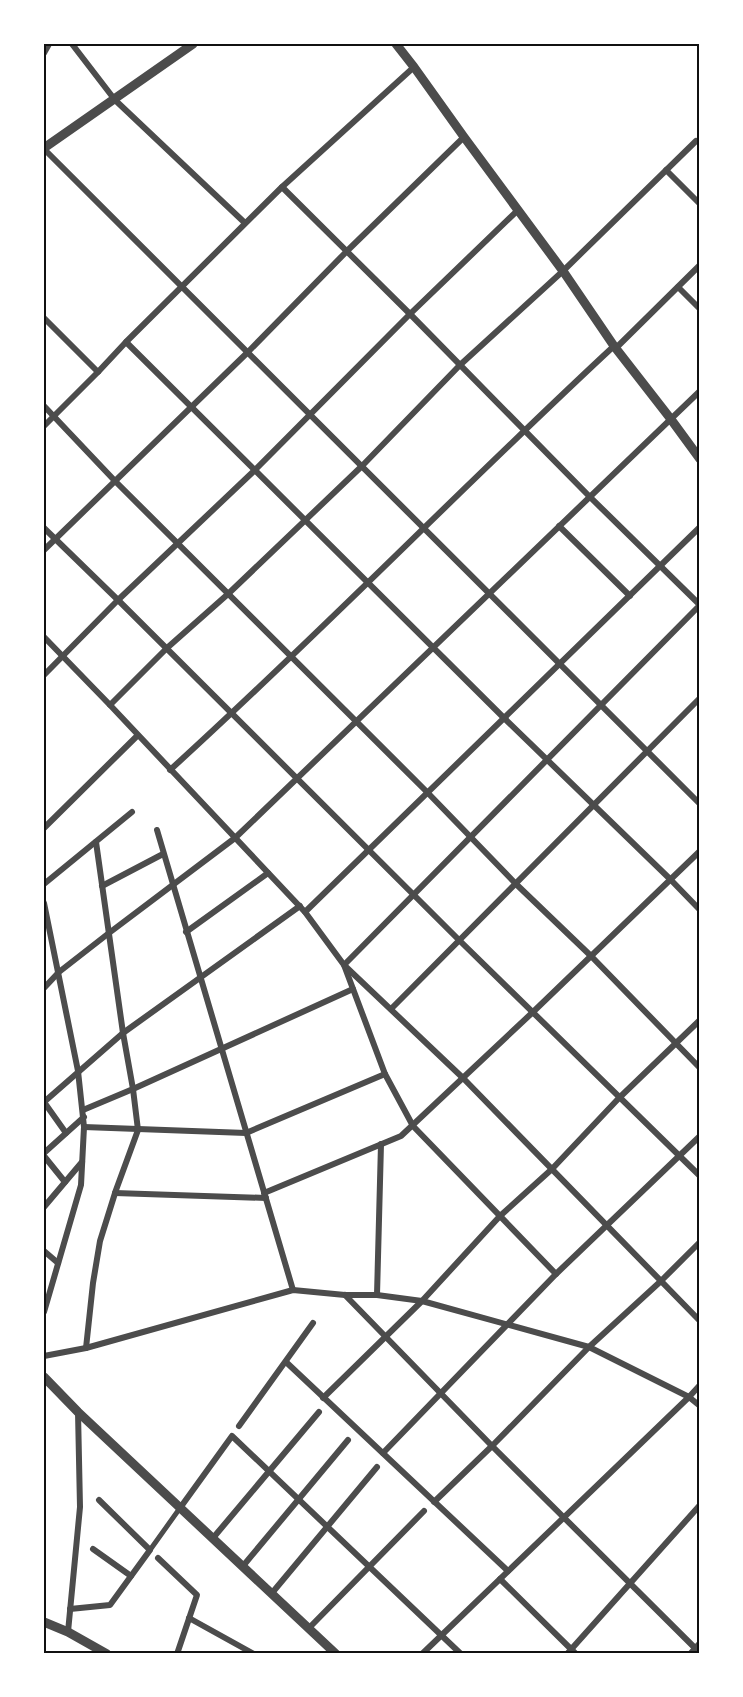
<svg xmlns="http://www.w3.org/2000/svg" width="743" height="1697" font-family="'Sofia Sans Condensed',sans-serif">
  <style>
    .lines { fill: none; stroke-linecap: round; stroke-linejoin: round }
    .pedestrian { stroke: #4c4c4c; stroke-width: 5 }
    .minor { stroke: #4c4c4c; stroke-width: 6 }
    .tertiary { stroke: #4c4c4c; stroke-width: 9 }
    .neatline { fill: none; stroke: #111; stroke-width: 2 }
  </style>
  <rect width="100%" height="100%" fill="#fff"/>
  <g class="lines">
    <!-- pedestrian -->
    <polyline class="pedestrian" points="150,1550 180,1508"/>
    <!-- minor -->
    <g class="minor">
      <polyline points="72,44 115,100 245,223"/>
      <polyline points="44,53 49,44"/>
      <polyline points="44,149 700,804"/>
      <polyline points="666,170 700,204"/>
      <polyline points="282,187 410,314 589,496 700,605 344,965 385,1074 413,1126 556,1274"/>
      <polyline points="678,287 700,309"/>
      <polyline points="44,318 98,372"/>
      <polyline points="126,342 503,717 670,879 700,910"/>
      <polyline points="616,348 700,265"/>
      <polyline points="44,406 115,481 427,792 516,884 591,956 700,1068"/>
      <polyline points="44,426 98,372 126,342 282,187 414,67"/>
      <polyline points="559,526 630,596"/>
      <polyline points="44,528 118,600 459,940 700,1176"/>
      <polyline points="44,550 248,352 347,251 464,137"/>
      <polyline points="44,637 110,705 305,912 344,965 463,1078 700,1321"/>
      <polyline points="44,675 118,600 255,470 410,314 518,210"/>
      <polyline points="110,705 167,648 228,594 362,466 460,365 563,271 696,141"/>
      <path d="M 170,770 C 322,632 464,485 614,346"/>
      <polyline points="44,828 137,736"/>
      <polyline points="157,830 293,1290"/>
      <polyline points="44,884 132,812"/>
      <polyline points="102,886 163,854"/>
      <polyline points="44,903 78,1071 84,1127 81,1185 44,1312"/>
      <polyline points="305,912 700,527"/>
      <polyline points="186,932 268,873"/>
      <polyline points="44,988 59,972 109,933 235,838 700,391"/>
      <polyline points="391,1009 700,698"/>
      <polyline points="44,1102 123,1033 300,906"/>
      <polyline points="44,1102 66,1133"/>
      <polyline points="83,1110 133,1089 353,989"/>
      <polyline points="84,1127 246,1133 385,1074"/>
      <polyline points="44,1153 84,1117"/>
      <polyline points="44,1156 65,1182"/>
      <polyline points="115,1193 266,1198"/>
      <polyline points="264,1193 401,1136 533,1012 700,851"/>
      <polyline points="44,1207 82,1162"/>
      <polyline points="44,1251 58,1263"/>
      <polyline points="345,1295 492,1446 700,1653"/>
      <polyline points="377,1295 381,1144"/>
      <polyline points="86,1348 93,1283 100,1241 116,1190 138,1130 133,1089 123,1033 96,842"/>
      <polyline points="44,1356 86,1348 293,1290 345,1295 377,1295 422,1301 589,1347 689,1397 700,1406"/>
      <polyline points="286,1362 508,1571"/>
      <polyline points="323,1398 422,1301 500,1216 552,1169 619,1098 700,1020"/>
      <polyline points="239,1426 313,1323"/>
      <polyline points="383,1453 556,1274 700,1136"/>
      <polyline points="434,1502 492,1446 589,1347 661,1281 700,1242"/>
      <polyline points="180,1508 232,1436 461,1654"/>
      <polyline points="213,1538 319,1412"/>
      <polyline points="93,1549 131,1576"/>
      <polyline points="158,1558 197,1595 177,1654"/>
      <polyline points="243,1566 348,1440"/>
      <polyline points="500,1579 576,1654"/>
      <polyline points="272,1593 377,1467"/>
      <polyline points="70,1609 110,1605 150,1550 99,1500"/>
      <polyline points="189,1618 254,1654"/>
      <polyline points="309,1628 424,1511"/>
      <polyline points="68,1632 80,1507 78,1412"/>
      <polyline points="422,1654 689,1397 700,1385"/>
      <polyline points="567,1654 700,1505"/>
      <polyline points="690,1654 700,1643"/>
    </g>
    <!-- tertiary -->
    <g class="tertiary">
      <polyline points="396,44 414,67 464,137 563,271 614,346 670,418 700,459"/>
      <polyline points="44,148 193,44"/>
      <polyline points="44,1377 78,1412 336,1654"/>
      <polyline points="44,1622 68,1632 107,1654"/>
    </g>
  </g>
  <!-- border -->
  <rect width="743" height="1697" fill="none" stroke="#ffffff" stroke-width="90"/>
  <rect x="45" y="45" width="653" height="1607" class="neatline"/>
</svg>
